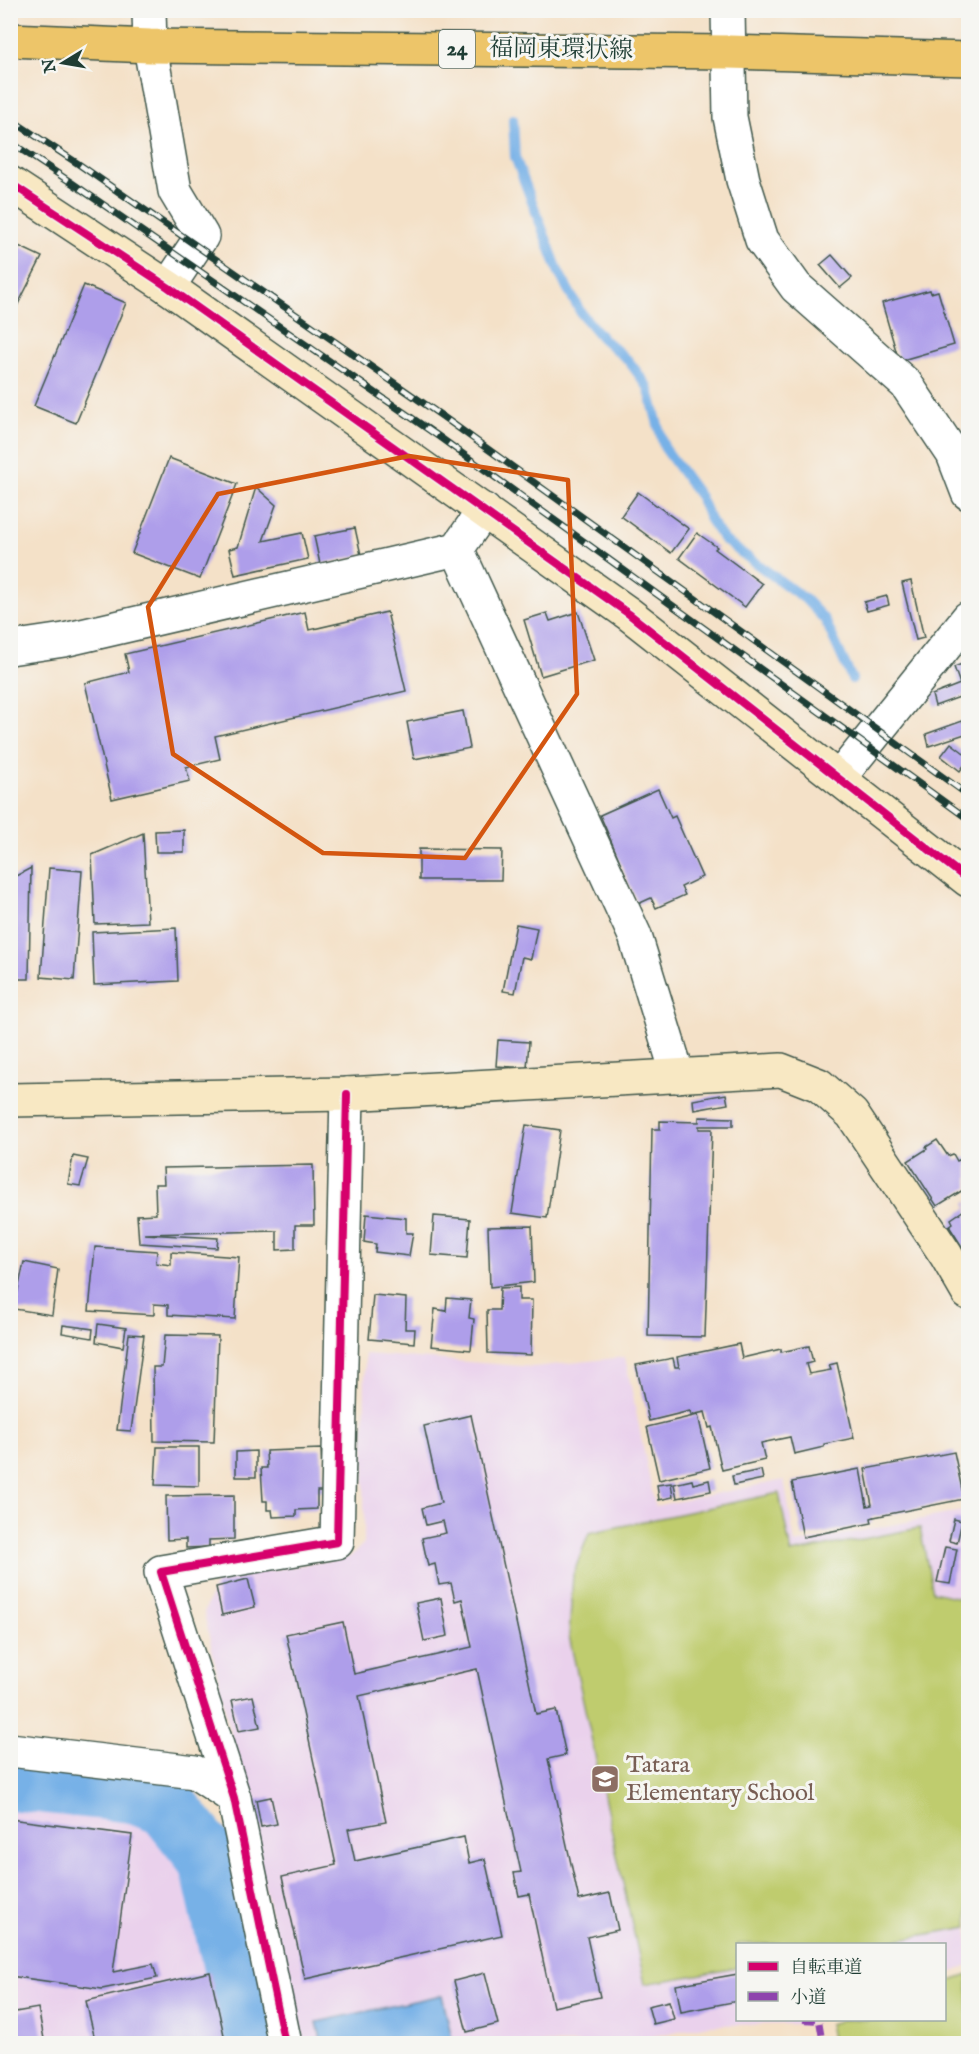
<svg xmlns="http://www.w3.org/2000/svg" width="979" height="2054" font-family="'IM FELL English','Noto Serif JP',serif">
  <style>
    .built { fill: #ead1ec }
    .green { fill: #bfcc6e; stroke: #6f8451; stroke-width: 1.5 }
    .water { fill: #77b1e7; stroke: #4b778e; stroke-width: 1.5 }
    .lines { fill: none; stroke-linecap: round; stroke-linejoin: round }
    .stream { stroke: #77b1e7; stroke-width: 10 }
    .river { stroke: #77b1e7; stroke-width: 62 }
    .building { fill: #ae9eea }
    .street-casing { stroke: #3f564a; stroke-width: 36 }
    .secondary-casing { stroke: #3f564a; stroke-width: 36 }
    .primary-casing { stroke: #3f564a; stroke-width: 36 }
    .street { stroke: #fff; stroke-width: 33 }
    .secondary { stroke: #f8e8c3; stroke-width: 33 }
    .primary { stroke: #edc569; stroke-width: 33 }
    .rail-casing { stroke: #1f3d34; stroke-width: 7 }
    .rail { stroke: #f6f6f2; stroke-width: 4.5; stroke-dasharray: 14; stroke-linecap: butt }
    .quiet { stroke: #8e44ad; stroke-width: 6; stroke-dasharray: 12 6; stroke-linecap: butt }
    .cycleway-casing { stroke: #f6f6f2; stroke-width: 11 }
    .cycleway { stroke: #d6006c; stroke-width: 8 }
    .marked { fill: none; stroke: #d45610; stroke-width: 4.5; stroke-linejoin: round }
    .labels { text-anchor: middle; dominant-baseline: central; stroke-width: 6; stroke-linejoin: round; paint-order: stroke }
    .shield { fill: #f6f6f2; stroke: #60746d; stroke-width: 1.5 }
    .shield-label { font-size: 22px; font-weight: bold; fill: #1f3d34 }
    .street-label { font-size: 24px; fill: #1f3d34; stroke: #f6f6f2 }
    .education-label { font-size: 24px; fill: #785e54; stroke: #f6f6f2; text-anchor: start }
  </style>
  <rect width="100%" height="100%" fill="#f6f6f2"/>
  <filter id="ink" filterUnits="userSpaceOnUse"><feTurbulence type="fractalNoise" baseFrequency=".0167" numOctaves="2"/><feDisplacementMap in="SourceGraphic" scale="12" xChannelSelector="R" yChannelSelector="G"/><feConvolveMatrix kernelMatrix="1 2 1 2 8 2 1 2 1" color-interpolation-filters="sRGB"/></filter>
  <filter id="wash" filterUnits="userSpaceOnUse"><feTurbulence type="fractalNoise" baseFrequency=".008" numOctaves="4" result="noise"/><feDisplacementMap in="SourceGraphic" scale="24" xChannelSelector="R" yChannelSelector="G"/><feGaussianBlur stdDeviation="1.35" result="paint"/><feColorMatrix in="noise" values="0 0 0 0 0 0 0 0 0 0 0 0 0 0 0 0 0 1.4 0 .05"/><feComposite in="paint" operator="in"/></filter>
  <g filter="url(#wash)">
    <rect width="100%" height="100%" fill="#f4e1c8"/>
    <!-- built -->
    <g class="built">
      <polygon points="365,1354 534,1367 625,1357 655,1506 784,1480 795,1544 968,1510 968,1966 945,1975 944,1944 738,1944 738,2020 821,2020 809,2024 708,2025 615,2044 299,2043 204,1613 217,1579 350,1557 364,1543"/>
      <polygon points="11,1799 162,1819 201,1865 238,2043 11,2044"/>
    </g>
    <!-- green -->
    <g class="green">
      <polygon points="779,1493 791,1553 920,1528 933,1592 968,1600 968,1927 871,1944 738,1944 737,1968 645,1984 569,1636 573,1575 589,1533"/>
      <polygon points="968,1974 968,2043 833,2043 829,2024 841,2020 944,2020 945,1982"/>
    </g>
    <!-- water -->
    <polygon class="water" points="442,1995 453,2043 322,2043 317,2022"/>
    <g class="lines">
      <!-- stream -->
      <polyline class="stream" points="513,119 515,157 559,273 581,313 602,338 628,360 648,387 664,447 700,497 710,520 724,540 805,599 825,620 852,679"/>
      <!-- river -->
      <polyline class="river" points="10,1779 132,1792 166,1805 210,1860 251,2044"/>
    </g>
    <g id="blocks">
      <!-- building -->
      <g class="building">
        <polygon points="10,242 42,257 10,320"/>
        <polygon points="832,255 852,278 840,288 820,265"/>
        <polygon points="84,285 126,303 76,423 34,406"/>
        <polygon points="930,290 931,293 938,291 954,345 899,361 882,303"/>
        <polygon points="169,458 237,484 200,579 132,553"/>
        <polygon points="256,487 276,505 263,541 302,533 308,559 235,575 229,549 238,547"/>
        <polygon points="638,492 689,529 671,553 621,516"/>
        <polygon points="355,528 361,555 320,564 314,536"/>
        <polygon points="697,533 717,547 715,549 762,584 745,607 679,558"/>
        <polygon points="911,581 924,638 916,640 902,583"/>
        <polygon points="887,596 889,605 867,611 864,602"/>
        <polygon points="305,612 309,630 387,612 406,691 215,736 220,759 186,767 190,781 112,799 85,683 129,672 125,654"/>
        <polygon points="578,612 594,660 541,676 524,620 547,613 550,621"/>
        <polygon points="965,663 968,672 968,694 935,706 932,695 960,684 954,667"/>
        <polygon points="463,711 470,748 414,759 407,722"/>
        <polygon points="968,719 968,733 929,746 926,734"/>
        <polygon points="951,743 968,756 968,760 960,771 941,756"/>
        <polygon points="658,789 671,818 675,816 702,877 681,887 685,895 656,908 651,898 638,904 600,815"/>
        <polygon points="184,830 184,852 156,852 155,831"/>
        <polygon points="143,833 148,922 95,924 92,855"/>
        <polygon points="419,849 502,850 501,880 419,880"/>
        <polygon points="31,868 29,979 10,979 10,879"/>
        <polygon points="49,868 82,871 74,980 41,977"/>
        <polygon points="516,924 537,928 531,959 522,957 515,993 503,991"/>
        <polygon points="176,928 178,981 94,985 92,932"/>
        <polygon points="498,1040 529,1042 527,1068 496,1066"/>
        <polygon points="726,1094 728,1104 694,1110 693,1100"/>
        <polygon points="699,1117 733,1118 733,1126 699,1126 699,1129 712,1129 705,1337 648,1336 652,1129 660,1129 660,1121 699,1122"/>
        <polygon points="526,1125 560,1130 547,1218 512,1213"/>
        <polygon points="937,1140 948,1156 953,1154 957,1161 965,1157 968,1160 968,1187 937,1206 908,1161 927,1149 926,1147"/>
        <polygon points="73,1156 88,1159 80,1186 68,1184"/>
        <polygon points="313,1165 314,1225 295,1225 295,1249 277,1250 277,1231 144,1234 218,1238 217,1248 139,1243 137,1215 156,1214 155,1184 164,1184 163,1168"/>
        <polygon points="968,1201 968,1256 949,1226 953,1223 951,1219 967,1208 965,1203"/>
        <polygon points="366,1214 406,1218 406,1233 413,1233 409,1256 375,1252 376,1244 364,1242"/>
        <polygon points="434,1216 470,1219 467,1258 431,1255"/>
        <polygon points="532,1226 534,1282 490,1287 488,1227"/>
        <polygon points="95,1247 157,1251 156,1263 171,1265 171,1252 239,1257 235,1319 168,1315 168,1305 154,1304 154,1315 89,1311"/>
        <polygon points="24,1262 58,1269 52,1315 14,1309"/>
        <polygon points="519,1287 519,1300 532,1300 531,1355 488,1353 487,1310 499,1310 500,1288"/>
        <polygon points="373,1295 406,1298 405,1329 415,1329 414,1343 369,1339"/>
        <polygon points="447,1298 471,1300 469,1318 474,1319 471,1350 431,1346 435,1309 446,1311"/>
        <polygon points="98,1324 126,1328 123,1347 96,1342"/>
        <polygon points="63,1325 93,1329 92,1338 62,1333"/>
        <polygon points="129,1334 144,1335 131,1431 117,1430"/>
        <polygon points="165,1335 218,1336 214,1442 154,1441 153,1367 162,1367"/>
        <polygon points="739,1344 742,1358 781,1349 781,1352 809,1346 813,1362 806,1364 809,1374 831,1370 829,1365 837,1363 854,1438 824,1444 824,1447 794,1454 790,1437 761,1443 765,1460 722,1470 712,1427 709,1428 705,1412 691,1415 690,1411 649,1421 636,1365 673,1358 675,1367 679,1367 677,1357"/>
        <polygon points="471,1415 536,1714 556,1710 566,1755 548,1759 579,1900 610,1893 618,1930 587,1937 600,1997 553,2007 529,1894 519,1896 514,1873 521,1872 477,1669 359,1696 386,1822 348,1829 355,1861 464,1837 469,1863 485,1859 502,1935 305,1979 282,1877 336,1865 286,1634 343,1622 354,1674 472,1647 462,1599 455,1601 451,1583 439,1585 435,1564 428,1566 422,1538 446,1533 443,1521 426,1525 422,1508 441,1503 424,1426"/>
        <polygon points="698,1415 710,1468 659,1480 647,1427"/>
        <polygon points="157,1447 199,1447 199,1486 155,1485"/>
        <polygon points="321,1449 323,1491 317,1491 317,1509 296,1510 296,1516 273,1517 272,1510 267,1510 267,1501 263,1501 261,1468 267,1468 266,1451"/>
        <polygon points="256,1451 256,1477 236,1477 236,1452"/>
        <polygon points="954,1452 964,1499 874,1517 871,1518 872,1523 803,1537 792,1482 860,1469 867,1506 872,1505 865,1469"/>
        <polygon points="761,1470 763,1479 734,1485 732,1476"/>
        <polygon points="692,1480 693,1484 709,1480 711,1491 677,1498 674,1484"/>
        <polygon points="671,1483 673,1497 659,1500 657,1485"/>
        <polygon points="234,1495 234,1539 209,1540 209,1547 186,1548 186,1539 167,1540 166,1496"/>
        <polygon points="954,1519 962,1521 957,1543 949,1541"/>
        <polygon points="945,1547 957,1549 950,1584 937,1582"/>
        <polygon points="248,1579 255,1607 222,1615 216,1587"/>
        <polygon points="441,1598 448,1636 424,1641 416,1603"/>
        <polygon points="253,1696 260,1727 239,1731 232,1700"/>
        <polygon points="271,1797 277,1824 261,1827 256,1800"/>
        <polygon points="10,1819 132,1835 113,1972 153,1964 157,1978 102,1989 10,1976"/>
        <polygon points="210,1972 226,2044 96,2044 86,2001"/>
        <polygon points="485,1973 498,2024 467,2032 454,1981"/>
        <polygon points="738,1974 738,2001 681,2012 676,1985"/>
        <polygon points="669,2001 674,2019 653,2024 648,2006"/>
        <polygon points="38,2008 45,2044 10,2044 10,2013"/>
      </g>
    </g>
  </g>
  <g filter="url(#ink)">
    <use href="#blocks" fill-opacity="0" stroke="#3f564a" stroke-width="1.5"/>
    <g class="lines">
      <!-- street casing -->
      <g class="street-casing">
        <g id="street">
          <polyline points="149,10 150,46 175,191 202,236 168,287"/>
          <polyline points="728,10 730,117 743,180 762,240 796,287 906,384 953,454 968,493"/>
          <polyline points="484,510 457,549 635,936 678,1076"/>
          <polyline points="10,648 64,640 457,549"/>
          <polyline points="839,778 968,618"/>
          <polyline points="10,1750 195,1772 234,1798"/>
          <polyline points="285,2044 234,1798 161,1572 337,1542 347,1094"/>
        </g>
      </g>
      <!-- secondary casing -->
      <g class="secondary-casing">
        <g id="secondary">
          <polyline points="10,183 168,287 629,614 968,880"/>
          <polyline points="10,1100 347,1094 781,1070 819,1085 852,1114 946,1255 968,1293"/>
        </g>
      </g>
      <!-- primary casing -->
      <g class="primary-casing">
        <polyline id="primary" points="10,40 150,46 729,52 968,59"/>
      </g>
      <!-- street -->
      <use href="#street" class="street"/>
      <!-- secondary -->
      <use href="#secondary" class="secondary"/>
      <!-- primary -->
      <use href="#primary" class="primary"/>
      <!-- rail casing -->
      <g class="rail-casing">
        <g id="rail">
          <polyline points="10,119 77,163 442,416 968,795"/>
          <polyline points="10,142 72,183 438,436 968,819"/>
        </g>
      </g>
      <!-- rail -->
      <use href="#rail" class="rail"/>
      <!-- quiet -->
      <polyline class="quiet" points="803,2020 819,2021 823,2044"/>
      <!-- cycleway casing -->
      <g class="cycleway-casing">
        <g id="cycleway">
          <polyline points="10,183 168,287 629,614 968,880"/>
          <polyline points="285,2044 234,1798 161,1572 337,1542 347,1094"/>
        </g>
      </g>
      <!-- cycleway -->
      <use href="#cycleway" class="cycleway"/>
    </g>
  </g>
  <!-- marked area -->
  <path class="marked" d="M 409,456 L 568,480 L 577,694 L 465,858 L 323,853 L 173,754 L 148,607 L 218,494 Z"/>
  <!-- icons -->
  <defs>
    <g id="school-square" transform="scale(1.5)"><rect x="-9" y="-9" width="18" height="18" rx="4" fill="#8d6e63" stroke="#f6f6f2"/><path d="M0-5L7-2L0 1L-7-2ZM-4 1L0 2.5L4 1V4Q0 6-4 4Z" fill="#fff"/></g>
  </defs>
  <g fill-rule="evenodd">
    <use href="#school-square" x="605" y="1779"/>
  </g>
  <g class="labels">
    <!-- shield labels -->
    <rect class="shield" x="439" y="30" width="36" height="38" rx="4.5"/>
    <g class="shield-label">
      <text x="457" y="49">24</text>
    </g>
    <!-- street labels -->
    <g class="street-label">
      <text transform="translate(561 50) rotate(1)">福岡東環状線</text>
    </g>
    <!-- education labels -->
    <g class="education-label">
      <text x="626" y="1765">Tatara<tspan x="626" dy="28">Elementary School</tspan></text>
    </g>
  </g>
  <!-- margin -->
  <rect width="979" height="2054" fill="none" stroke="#f6f6f2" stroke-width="36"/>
  <!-- legend -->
  <rect x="736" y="1943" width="210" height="78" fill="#f6f6f2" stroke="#a0aca6" stroke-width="1.5"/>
  <rect x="748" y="1962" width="30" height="9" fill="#d6006c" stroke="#a0aca6" stroke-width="1.5"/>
  <text x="790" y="1973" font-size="18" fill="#1f3d34">自転車道</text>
  <rect x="748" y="1992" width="30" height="9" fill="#8e44ad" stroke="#a0aca6" stroke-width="1.5"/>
  <text x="790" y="2003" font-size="18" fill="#1f3d34">小道</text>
  <!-- north arrow -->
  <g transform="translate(63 63) rotate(259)" stroke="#f6f6f2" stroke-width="4.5" paint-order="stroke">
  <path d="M0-4.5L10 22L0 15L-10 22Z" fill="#1f3d34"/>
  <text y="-9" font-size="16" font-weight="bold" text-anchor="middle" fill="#1f3d34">N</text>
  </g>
</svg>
